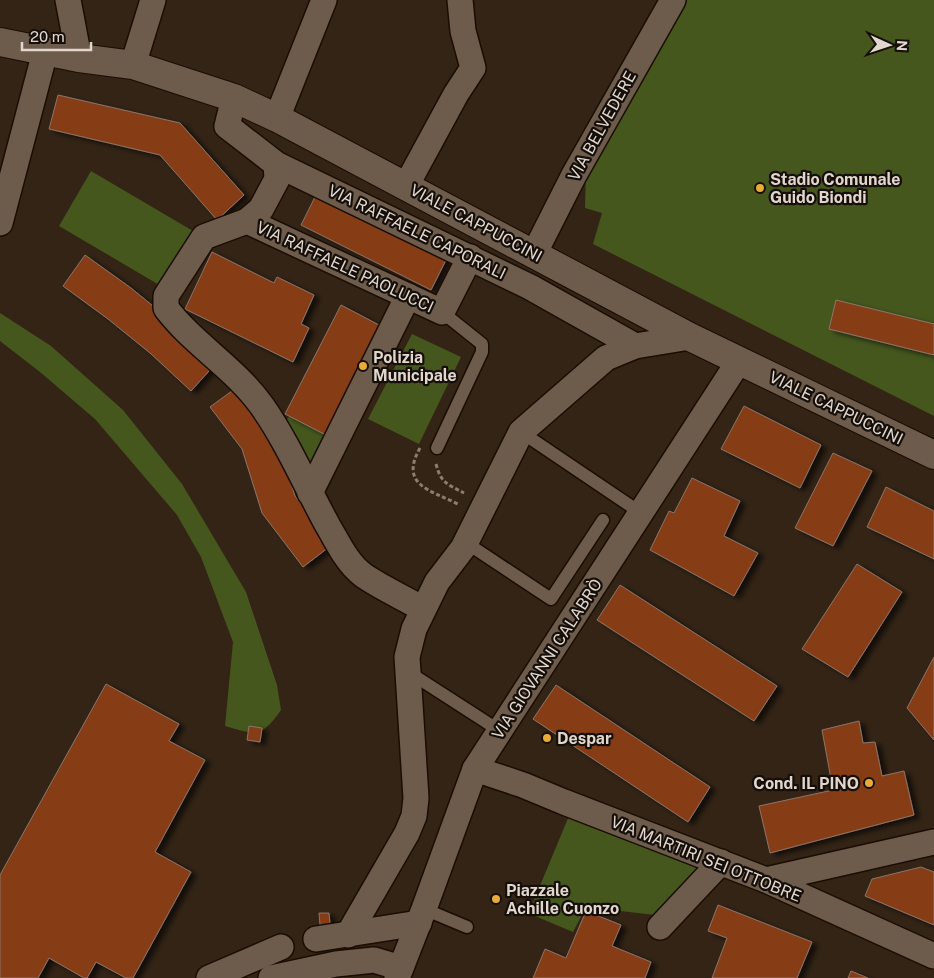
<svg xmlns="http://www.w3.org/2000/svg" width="934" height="978" font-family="'Public Sans',sans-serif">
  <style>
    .green { fill: #45571d }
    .building { fill: #863e15; stroke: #8b756a; filter: url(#shadow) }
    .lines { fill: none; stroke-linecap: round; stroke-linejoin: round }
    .service-casing { stroke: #1a0d02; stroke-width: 15 }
    .minor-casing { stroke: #1a0d02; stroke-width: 28 }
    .tertiary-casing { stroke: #1a0d02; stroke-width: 30 }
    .path { stroke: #8a7e73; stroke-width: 3; stroke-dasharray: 4 2.5; stroke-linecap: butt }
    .service { stroke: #6d5c4c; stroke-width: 12 }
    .minor { stroke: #6d5c4c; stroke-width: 25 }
    .tertiary { stroke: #6d5c4c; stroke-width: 28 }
    .poi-dot { fill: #e9ab38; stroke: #160f09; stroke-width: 2 }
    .labels { text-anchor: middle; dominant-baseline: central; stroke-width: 4.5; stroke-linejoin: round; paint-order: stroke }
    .street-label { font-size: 16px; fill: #e1d7cf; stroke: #160f09 }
    .poi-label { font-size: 16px; font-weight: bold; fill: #e1d7cf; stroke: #160f09; text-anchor: start }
  </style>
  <defs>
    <filter id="shadow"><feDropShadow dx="5.5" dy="3" stdDeviation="2.5" flood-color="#0009"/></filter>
  </defs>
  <rect width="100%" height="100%" fill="#332416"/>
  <!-- green -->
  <g class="green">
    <polygon points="686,0 934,0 934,416 593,244 602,213 585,208 586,168"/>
    <polygon points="91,171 193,231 161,286 59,226"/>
    <path d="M 0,313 L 51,346 L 123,410 L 182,484 L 246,592 L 277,685 L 281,710 C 262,738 255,735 225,726 L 233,642 L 201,557 L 177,515 L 95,419 L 40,372 L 0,341 Z"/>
    <polygon points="412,334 461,357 419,444 368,419"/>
    <polygon points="291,415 340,426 318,462 307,463 283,423"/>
    <polygon points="571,811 701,860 693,880 655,915 586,907 573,932 535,916 532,905"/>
  </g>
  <!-- building -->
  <g class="building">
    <polygon points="58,95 180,123 244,195 217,220 160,155 49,129"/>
    <polygon points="318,191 448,256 431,290 301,225"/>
    <polygon points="212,252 274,283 277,277 314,295 301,324 309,328 293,362 185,309"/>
    <polygon points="85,255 131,288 175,324 217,362 191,391 150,353 108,319 63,286"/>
    <polygon points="836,300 934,324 934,355 829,329"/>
    <polygon points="341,305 381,326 326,435 285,414"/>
    <polygon points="240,385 275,432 295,496 333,544 303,567 262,513 242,449 210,407"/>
    <polygon points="744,406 821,445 800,488 721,449"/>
    <polygon points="833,453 872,471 833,546 795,528"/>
    <polygon points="692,478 740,501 724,536 758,553 734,596 650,550 669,511 674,513"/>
    <polygon points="886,487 934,511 934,559 867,527"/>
    <polygon points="857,564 902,592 848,677 802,649"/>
    <polygon points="620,585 777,686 754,721 597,620"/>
    <polygon points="934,657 934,740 907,708"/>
    <polygon points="106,684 179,724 169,741 205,760 155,852 191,872 133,978 126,978 96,962 87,978 84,978 49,958 38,978 0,978 0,875"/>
    <polygon points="556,685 710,787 688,822 533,719"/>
    <polygon points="859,721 863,743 875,742 882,776 904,771 914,815 770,853 759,806 833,790 822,730"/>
    <polygon points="249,726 262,728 260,742 247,740"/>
    <polygon points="921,867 934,872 934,925 865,896 872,879"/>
    <polygon points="718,905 812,942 797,978 712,978 727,938 708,931"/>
    <polygon points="586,911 621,925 612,946 651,962 645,978 533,978 545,949 566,958"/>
    <polygon points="319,913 329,913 330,924 320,925"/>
    <polygon points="851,971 868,978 848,978"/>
  </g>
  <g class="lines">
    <!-- service casing -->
    <g class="service-casing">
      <g id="service">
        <polyline points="521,432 641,513"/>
        <polyline points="437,448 482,352 482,344 442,312"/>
        <polyline points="465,542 551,599 603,520"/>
        <polyline points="407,671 500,731"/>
        <polyline points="424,909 467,927"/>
      </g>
    </g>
    <!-- minor casing -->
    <g class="minor-casing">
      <g id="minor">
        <polyline points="68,0 79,58"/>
        <polyline points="133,65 153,0"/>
        <polyline points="234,98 227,126 276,164 530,287 635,346"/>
        <polyline points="277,118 324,0"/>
        <path d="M 276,164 L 277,179 L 261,209 L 247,221 L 204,237 L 166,296 L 166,308 C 193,344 235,368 262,406 C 288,443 306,486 328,526 C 338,543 347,563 363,575 C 380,587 404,598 423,609"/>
        <polyline points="406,186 456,94 473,68 463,31 460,0"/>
        <polyline points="247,221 442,312 470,257"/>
        <polyline points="0,223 45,52"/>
        <polyline points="534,254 574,175 673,0"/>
        <polyline points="310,493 408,296"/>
        <polyline points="475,769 523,785 564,802 766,880 934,956"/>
        <polyline points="766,880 934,842"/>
        <polyline points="660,927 721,862"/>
        <polyline points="348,935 407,833 414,816 416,798 407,657 414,629 437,582 463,548 521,432 606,358 635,346 690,337"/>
        <polyline points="316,939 419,923"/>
        <polyline points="209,978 281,947"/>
        <polyline points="271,978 336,964 374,960 401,968"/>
        <polyline points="397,978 424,909 475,769 739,361"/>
      </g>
    </g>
    <!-- tertiary casing -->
    <g class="tertiary-casing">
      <polyline id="tertiary" points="0,42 79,58 133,65 234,98 277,118 690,337 934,455"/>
    </g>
    <!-- path -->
    <g class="path">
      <path d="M 420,448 C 399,485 430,490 458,504"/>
      <path d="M 436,464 C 441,483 447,484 464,493"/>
    </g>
    <!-- service -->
    <use href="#service" class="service"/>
    <!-- minor -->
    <use href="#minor" class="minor"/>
    <!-- tertiary -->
    <use href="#tertiary" class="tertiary"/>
  </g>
  <!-- markers -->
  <g class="poi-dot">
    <circle cx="760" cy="188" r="5"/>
    <circle cx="363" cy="366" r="5"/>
    <circle cx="547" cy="738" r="5"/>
    <circle cx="869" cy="783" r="5"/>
    <circle cx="496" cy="899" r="5"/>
  </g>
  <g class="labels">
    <!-- street labels -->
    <g class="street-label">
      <text transform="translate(602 126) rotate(-61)">VIA BELVEDERE</text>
      <text transform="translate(476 223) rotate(28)">VIALE CAPPUCCINI</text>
      <text transform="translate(417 232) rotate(26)">VIA RAFFAELE CAPORALI</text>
      <text transform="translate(345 267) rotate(25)">VIA RAFFAELE PAOLUCCI</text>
      <text transform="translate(836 408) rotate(26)">VIALE CAPPUCCINI</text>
      <text transform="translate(547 659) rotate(-57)">VIA GIOVANNI CALABRÒ</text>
      <text transform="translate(706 859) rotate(22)">VIA MARTIRI SEI OTTOBRE</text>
    </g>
    <!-- poi labels -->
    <g class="poi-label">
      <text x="770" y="179">Stadio Comunale<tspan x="770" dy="18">Guido Biondi</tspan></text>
      <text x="373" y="357">Polizia<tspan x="373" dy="18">Municipale</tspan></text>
      <text x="557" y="738">Despar</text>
      <text x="859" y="783" text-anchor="end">Cond. IL PINO</text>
      <text x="506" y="890">Piazzale<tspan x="506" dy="18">Achille Cuonzo</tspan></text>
    </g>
  </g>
  <!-- north arrow -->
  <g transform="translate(889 45) rotate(93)" stroke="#160f09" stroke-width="4" paint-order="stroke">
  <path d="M0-4L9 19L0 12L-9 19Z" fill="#e1d7cf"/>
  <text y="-8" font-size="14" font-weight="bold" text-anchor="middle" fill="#e1d7cf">N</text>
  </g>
  <!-- scale -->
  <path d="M22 42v8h69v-8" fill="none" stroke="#e1d7cf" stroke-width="2.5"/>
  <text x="30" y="42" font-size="15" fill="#e1d7cf" stroke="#160f09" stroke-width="4" paint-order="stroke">20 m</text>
</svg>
